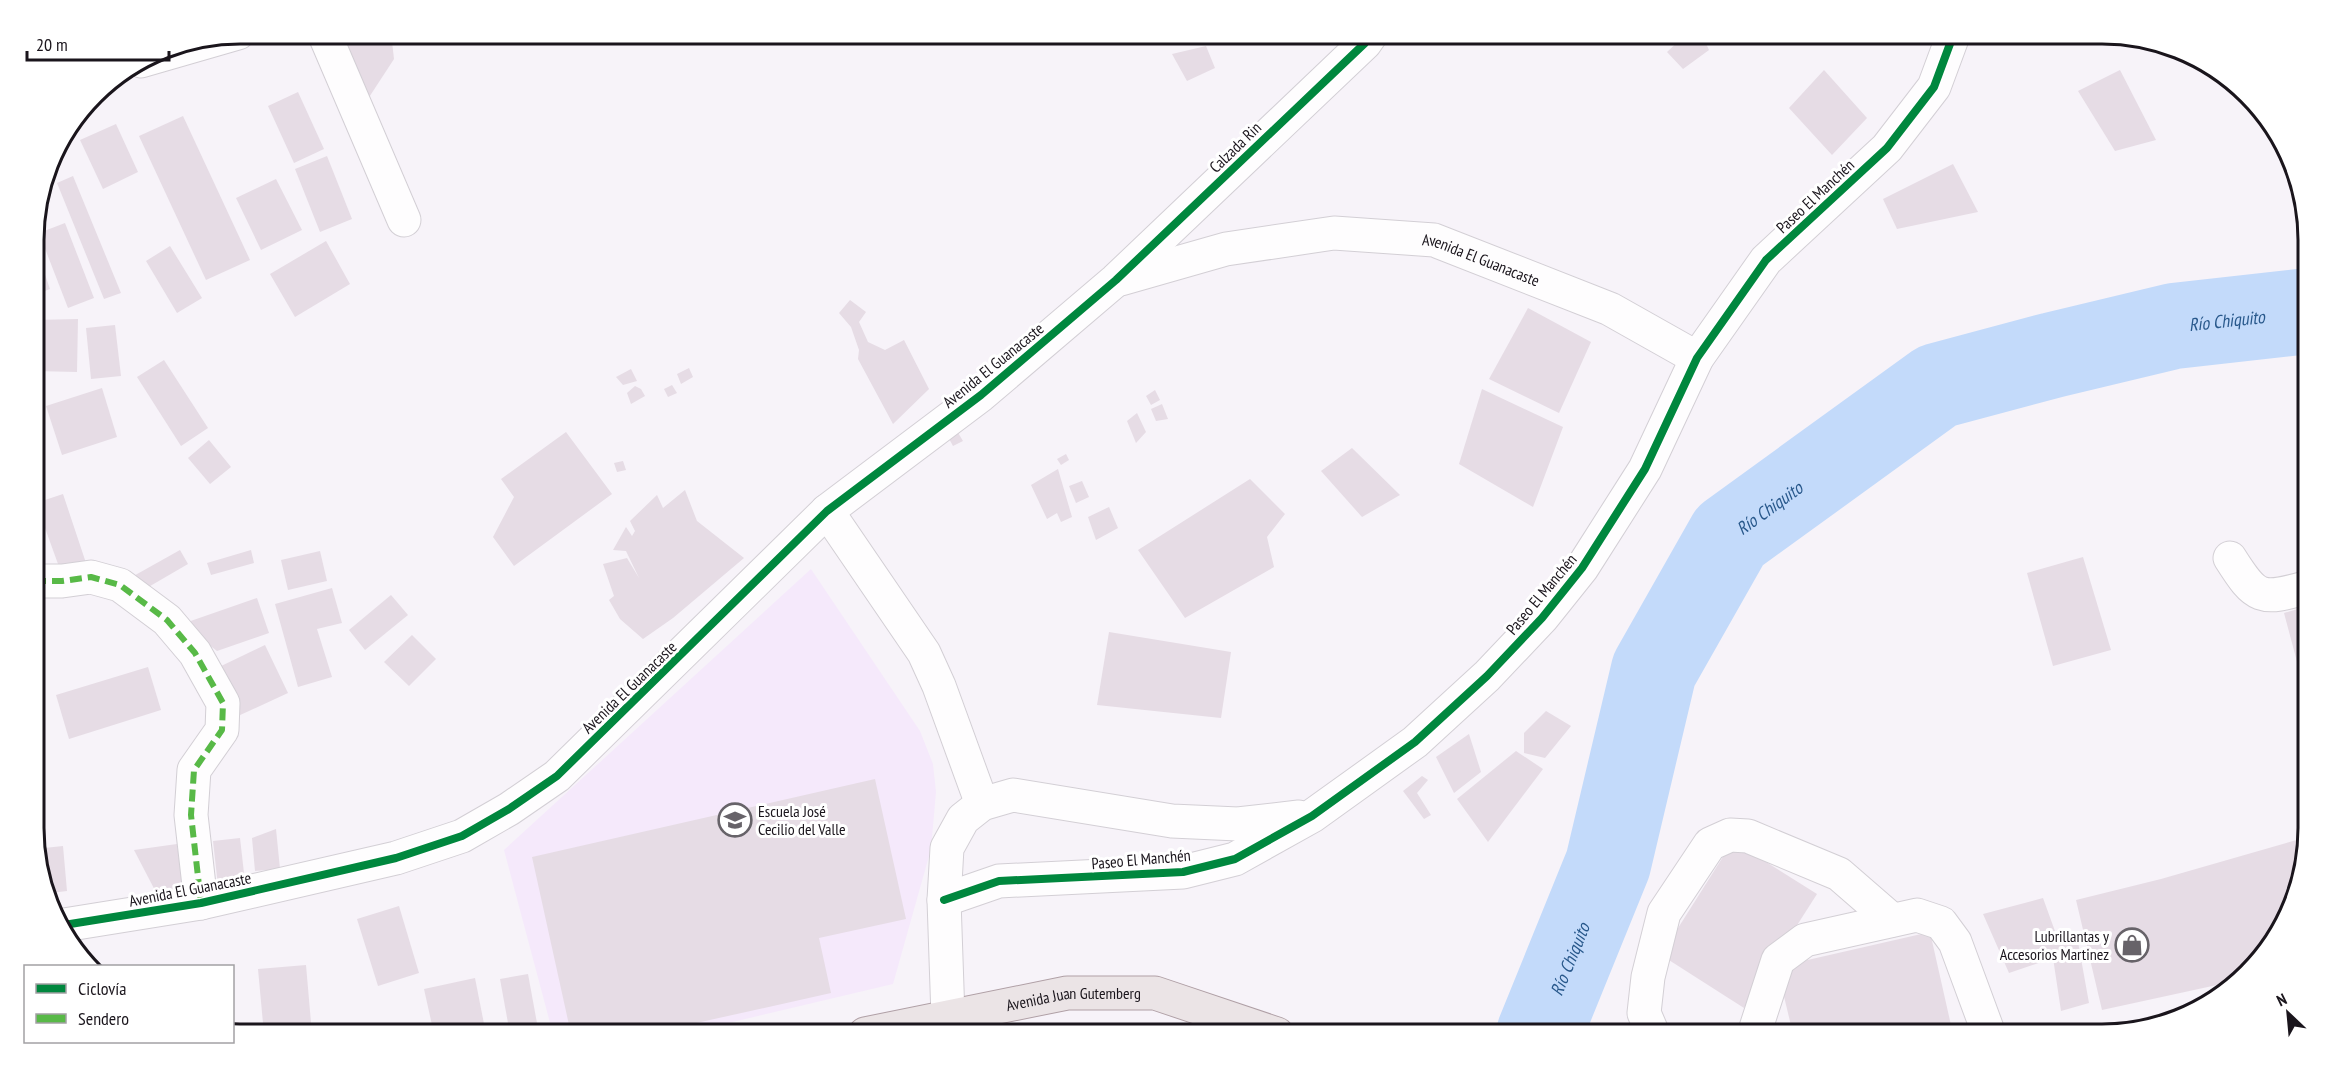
<svg xmlns="http://www.w3.org/2000/svg" width="2342" height="1067" font-family="'PT Sans Narrow',sans-serif">
  <style>
    .built { fill: #f5e9fb }
    .lines { fill: none; stroke-linecap: round; stroke-linejoin: round }
    .river { stroke: #c3dafa; stroke-width: 86 }
    .building { fill: #e6dce5 }
    .minor-casing { stroke: #d3cfd5; stroke-width: 35 }
    .major-casing { stroke: #b0a0a6; stroke-width: 35 }
    .minor { stroke: #fefdfe; stroke-width: 33 }
    .major { stroke: #ebe4e6; stroke-width: 33 }
    .quiet { stroke: #58b947; stroke-width: 6; stroke-dasharray: 12 6; stroke-linecap: butt }
    .cycleway-casing { stroke: #fff; stroke-width: 11 }
    .cycleway { stroke: #00873e; stroke-width: 8 }
    .labels { text-anchor: middle; dominant-baseline: central; stroke-width: 6; stroke-linejoin: round; paint-order: stroke }
    .street-label { font-size: 16px; fill: #1a151c; stroke: #fff }
    .poi-label { font-size: 16px; fill: #1a151c; stroke: #fff; text-anchor: start }
    .water-label { font-size: 18px; font-style: italic; fill: #28588b; stroke: #fff }
    .rim { fill: none; stroke: #1a151c; stroke-width: 3 }
  </style>
  <rect width="100%" height="100%" fill="#f7f3f9"/>
  <!-- built -->
  <polygon class="built" points="811,569 920,731 933,764 936,792 931,849 893,984 682,1034 553,1034 504,850"/>
  <g class="lines">
    <!-- river -->
    <path class="river" id="s1" d="M 1539,1034 L 1608,864 L 1654,670 L 1730,536 L 1937,386 L 2053,355 L 2174,326 L 2308,311"/>
  </g>
  <!-- building -->
  <g class="building">
    <polygon points="345,33 391,33 394,59 362,108 341,35"/>
    <polygon points="1622,33 1637,33 1626,43"/>
    <polygon points="1681,33 1701,33 1709,50 1683,69 1667,52 1682,38"/>
    <polygon points="1206,46 1215,68 1187,81 1172,54"/>
    <polygon points="1824,70 1867,118 1832,155 1789,108"/>
    <polygon points="2120,70 2156,140 2115,151 2078,91"/>
    <polygon points="298,92 324,149 294,163 268,106"/>
    <polygon points="183,116 250,260 206,280 139,136"/>
    <polygon points="116,124 138,172 103,189 80,140"/>
    <polygon points="327,156 352,219 320,232 295,169"/>
    <polygon points="1953,164 1978,212 1897,229 1883,199"/>
    <polygon points="73,176 121,293 104,299 57,183"/>
    <polygon points="276,179 302,230 261,250 236,198"/>
    <polygon points="65,223 94,298 68,308 39,233"/>
    <polygon points="326,241 350,284 295,317 270,274"/>
    <polygon points="34,243 50,289 34,295"/>
    <polygon points="170,246 202,298 177,313 146,261"/>
    <polygon points="850,300 866,312 859,322 868,342 885,350 904,340 929,389 893,424 858,359 859,350 851,327 839,313"/>
    <polygon points="1528,308 1591,342 1559,413 1489,379"/>
    <polygon points="78,319 77,372 34,371 34,320"/>
    <polygon points="115,325 121,376 91,379 86,328"/>
    <polygon points="164,360 208,428 181,446 137,377"/>
    <polygon points="689,368 693,377 681,384 677,374"/>
    <polygon points="631,369 637,381 623,385 616,377"/>
    <polygon points="672,385 677,393 668,397 664,389"/>
    <polygon points="635,386 641,389 645,396 631,404 627,393"/>
    <polygon points="102,388 117,437 62,455 46,406"/>
    <polygon points="1482,389 1563,427 1533,507 1459,464"/>
    <polygon points="1155,390 1160,400 1151,405 1146,396"/>
    <polygon points="34,391 45,423 34,427"/>
    <polygon points="1162,404 1168,419 1156,421 1151,409"/>
    <polygon points="1137,413 1146,432 1136,443 1127,421"/>
    <polygon points="957,431 963,441 953,446 947,435"/>
    <polygon points="566,432 612,494 514,566 493,537 514,497 501,479"/>
    <polygon points="209,440 231,467 210,484 188,458"/>
    <polygon points="1352,448 1400,495 1362,517 1321,471"/>
    <polygon points="1066,454 1069,460 1061,465 1057,459"/>
    <polygon points="623,461 626,470 617,472 614,463"/>
    <polygon points="1058,469 1072,517 1061,522 1057,513 1047,519 1031,485"/>
    <polygon points="1250,479 1285,514 1267,537 1274,567 1185,618 1138,550"/>
    <polygon points="1082,481 1089,497 1076,503 1069,486"/>
    <polygon points="685,490 697,521 744,558 673,618 643,639 620,619 609,600 614,596 603,564 627,558 639,578 626,551 613,550 626,527 632,536 635,531 630,521 657,495 663,508"/>
    <polygon points="63,494 87,566 62,575 36,503"/>
    <polygon points="1109,507 1118,528 1096,540 1088,517"/>
    <polygon points="180,550 188,564 145,589 130,578"/>
    <polygon points="251,550 254,563 211,575 207,563"/>
    <polygon points="320,551 327,581 288,590 281,560"/>
    <polygon points="2083,557 2111,650 2053,666 2027,573"/>
    <polygon points="332,588 342,623 317,629 332,677 298,687 275,604"/>
    <polygon points="391,595 408,615 365,650 349,630"/>
    <polygon points="257,598 269,633 217,651 182,624"/>
    <polygon points="2308,606 2309,703 2308,703 2284,613"/>
    <polygon points="1109,632 1231,652 1221,718 1097,705"/>
    <polygon points="412,635 436,659 409,686 384,662"/>
    <polygon points="265,645 288,693 238,716 217,668"/>
    <polygon points="148,667 161,710 69,739 56,695"/>
    <polygon points="1546,711 1571,726 1545,758 1524,753 1524,733"/>
    <polygon points="1469,734 1481,772 1454,793 1436,757"/>
    <polygon points="1516,751 1543,769 1488,842 1457,799"/>
    <polygon points="1422,776 1428,780 1417,793 1431,815 1424,819 1403,791"/>
    <polygon points="875,779 906,919 819,938 831,993 647,1034 571,1034 532,857"/>
    <polygon points="276,829 280,869 255,871 252,838"/>
    <polygon points="2307,837 2293,907 2258,963 2240,980 2102,1010 2076,900 2161,879"/>
    <polygon points="240,838 245,882 218,886 213,841"/>
    <polygon points="1733,841 1817,894 1744,1008 1661,955"/>
    <polygon points="177,844 184,896 160,900 134,850"/>
    <polygon points="63,846 67,891 51,893 35,849"/>
    <polygon points="2043,898 2060,945 2078,942 2089,1003 2061,1011 2053,958 2009,973 1983,914"/>
    <polygon points="399,906 419,973 378,986 357,919"/>
    <polygon points="1930,932 1953,1034 1793,1034 1777,967"/>
    <polygon points="306,965 312,1034 264,1034 258,969"/>
    <polygon points="528,974 539,1034 510,1034 500,979"/>
    <polygon points="475,978 486,1034 434,1034 424,989"/>
  </g>
  <g class="lines">
    <!-- minor casing -->
    <g class="minor-casing">
      <g id="minor">
        <polyline points="324,33 404,220"/>
        <polyline points="141,61 238,33"/>
        <path id="s2" d="M 1121,279 L 1226,249 L 1334,233 L 1434,240 L 1610,309 L 1697,358"/>
        <polyline points="827,511 924,653 939,686 982,804"/>
        <path d="M 2230,558 C 2256,599 2260,601 2308,587"/>
        <polyline points="34,581 62,581 91,577 120,585 167,620 195,653 223,703 222,730 194,770 191,815 201,903"/>
        <polyline points="944,900 999,881 1183,872 1235,859 1312,816 1415,742 1487,676 1542,618 1582,568 1645,469 1697,358 1766,260 1887,148 1934,87 1954,33"/>
        <polyline points="64,925 201,903 396,858 462,836 509,809 557,776 827,511 981,395 1116,280 1365,43 1372,33"/>
        <polyline points="948,1017 944,900 947,848 963,819 982,804 1013,795 1172,821 1238,824 1299,817"/>
        <polyline points="1653,1034 1644,1013 1648,977 1664,913 1710,844 1730,835 1748,836 1839,874 1892,920"/>
        <polyline points="1754,1034 1778,960 1805,940 1917,915 1941,923 1955,942 1989,1034"/>
      </g>
    </g>
    <!-- major casing -->
    <g class="major-casing">
      <g id="major">
        <path id="s3" d="M 865,1034 L 1067,993 L 1155,993 L 1277,1034"/>
      </g>
    </g>
    <!-- minor -->
    <use href="#minor" class="minor"/>
    <!-- major -->
    <use href="#major" class="major"/>
    <!-- quiet -->
    <polyline class="quiet" points="34,581 62,581 91,577 120,585 167,620 195,653 223,703 222,730 194,770 191,815 201,903"/>
    <!-- cycleway casing -->
    <g class="cycleway-casing">
      <g id="cycleway">
        <polyline points="944,900 999,881 1183,872 1235,859 1312,816 1415,742 1487,676 1542,618 1582,568 1645,469 1697,358 1766,260 1887,148 1934,87 1954,33"/>
        <polyline points="64,925 201,903 396,858 462,836 509,809 557,776 827,511 981,395 1116,280 1365,43 1372,33"/>
      </g>
    </g>
    <!-- cycleway -->
    <use href="#cycleway" class="cycleway"/>
  </g>
  <!-- icons -->
  <defs>
    <g id="school-ring" transform="scale(1.725)"><circle r="9.5" fill="#fff" stroke="#676369" stroke-width="1.5"/><path d="M0-5L7-2L0 1L-7-2ZM-4 1L0 2.5L4 1V4Q0 6-4 4Z" fill="#676369"/></g>
    <g id="shop-ring" transform="scale(1.725)"><circle r="9.5" fill="#fff" stroke="#676369" stroke-width="1.5"/><path d="M-5-2.5h2.3a2.7 3.5 0 0 1 5.4 0H5L5.5 6h-11ZM-1.5-2.5h3a1.5 2.3 0 0 0-3 0Z" fill="#676369"/></g>
  </defs>
  <g fill-rule="evenodd">
    <use href="#school-ring" x="735" y="820"/>
    <use href="#shop-ring" x="2132" y="945"/>
  </g>
  <g class="labels">
    <!-- street labels -->
    <g class="street-label">
      <text transform="translate(1235 147) rotate(-44)">Calzada Rin</text>
      <text transform="translate(1815 196) rotate(-43)">Paseo El Manchén</text>
      <text stroke="none"><textPath href="#s2" startOffset="369">Avenida El Guanacaste</textPath></text>
      <text transform="translate(993 365) rotate(-39)">Avenida El Guanacaste</text>
      <text transform="translate(1541 594) rotate(-50)">Paseo El Manchén</text>
      <text transform="translate(629 687) rotate(-44)">Avenida El Guanacaste</text>
      <text transform="translate(1141 859) rotate(-5)">Paseo El Manchén</text>
      <text transform="translate(190 889) rotate(-11)">Avenida El Guanacaste</text>
      <text stroke="none"><textPath href="#s3" startOffset="212">Avenida Juan Gutemberg</textPath></text>
    </g>
    <!-- poi labels -->
    <g class="poi-label">
      <text x="758" y="811">Escuela José<tspan x="758" dy="18">Cecilio del Valle</tspan></text>
      <text x="2109" y="936" text-anchor="end">Lubrillantas y<tspan x="2109" dy="18">Accesorios Martinez</tspan></text>
    </g>
    <!-- water labels -->
    <g class="water-label">
      <text stroke="none"><textPath href="#s1" startOffset="1090">Río Chiquito</textPath></text>
      <text stroke="none"><textPath href="#s1" startOffset="585">Río Chiquito</textPath></text>
      <text stroke="none"><textPath href="#s1" startOffset="81">Río Chiquito</textPath></text>
    </g>
  </g>
  <!-- crop -->
  <path d="M0 0H2342V1067H0ZM240 44H2102A196 196 0 0 1 2298 240V828A196 196 0 0 1 2102 1024H240A196 196 0 0 1 44 828V240A196 196 0 0 1 240 44Z" fill="#fff" fill-rule="evenodd"/>
  <path class="rim" d="M240 44H2102A196 196 0 0 1 2298 240V828A196 196 0 0 1 2102 1024H240A196 196 0 0 1 44 828V240A196 196 0 0 1 240 44Z"/>
  <!-- legend -->
  <rect x="24" y="965" width="210" height="78" fill="#ffffff" stroke="#a3a1a4" stroke-width="1.5"/>
  <rect x="36" y="984" width="30" height="9" fill="#00873e" stroke="#a3a1a4" stroke-width="1.5"/>
  <text x="78" y="995" font-size="18" fill="#1a151c">Ciclovía</text>
  <rect x="36" y="1014" width="30" height="9" fill="#58b947" stroke="#a3a1a4" stroke-width="1.5"/>
  <text x="78" y="1025" font-size="18" fill="#1a151c">Sendero</text>
  <!-- north arrow -->
  <g transform="translate(2288 1013) rotate(334)" stroke="#ffffff" stroke-width="4.5" paint-order="stroke">
  <path d="M0-4.5L10 22L0 15L-10 22Z" fill="#1a151c"/>
  <text y="-9" font-size="16" font-weight="bold" text-anchor="middle" fill="#1a151c">N</text>
  </g>
  <!-- scale -->
  <path d="M27 51v9h142v-9" fill="none" stroke="#1a151c" stroke-width="3"/>
  <text x="36" y="51" font-size="18" fill="#1a151c" stroke="#ffffff" stroke-width="4.5" paint-order="stroke">20 m</text>
</svg>
